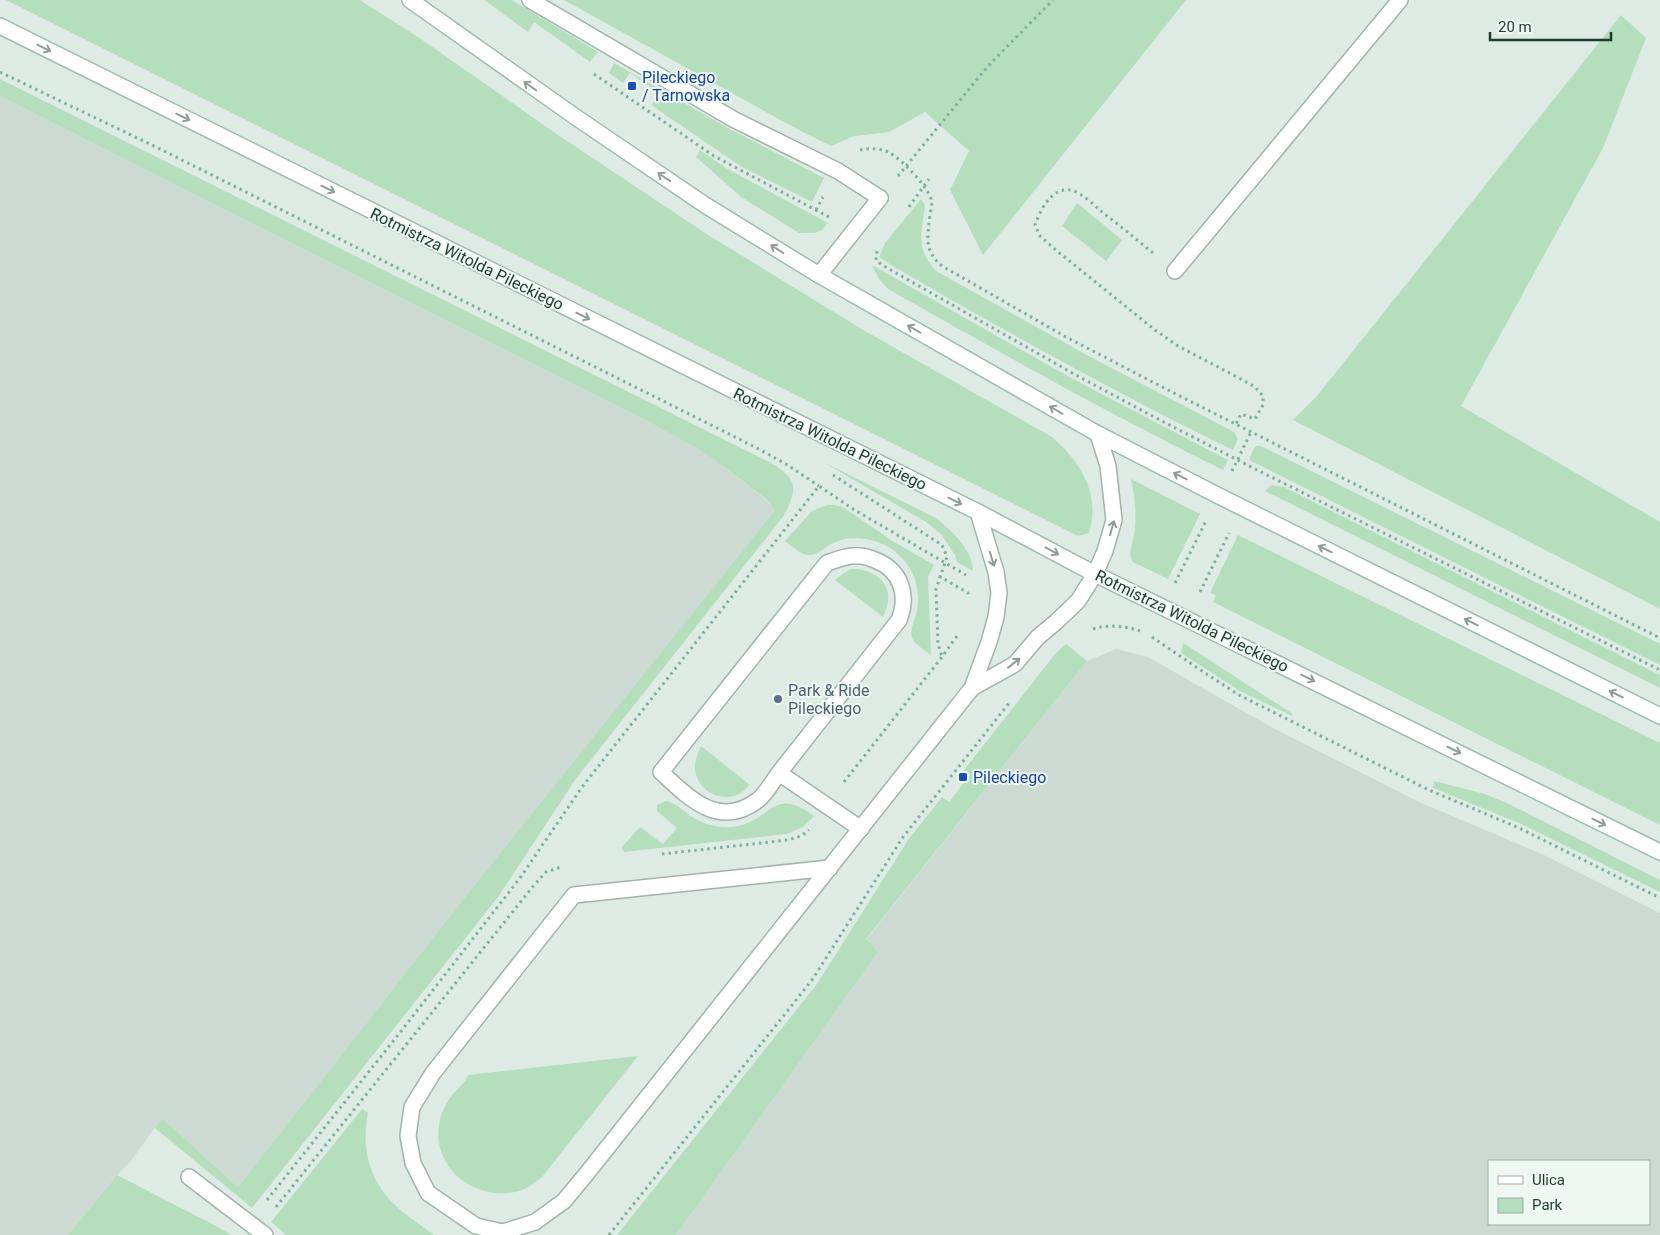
<svg xmlns="http://www.w3.org/2000/svg" width="1660" height="1235" font-family="Roboto,sans-serif">
  <style>
    .built { fill: #ccdad3; fill-rule: evenodd }
    .green { fill: #b5debd }
    .lines { fill: none; stroke-linecap: round; stroke-linejoin: round }
    .service-casing { stroke: #a1b3ab; stroke-width: 18 }
    .minor-casing { stroke: #a1b3ab; stroke-width: 18 }
    .secondary-casing { stroke: #9ebaae; stroke-width: 18 }
    .path { stroke: #7cb19c; stroke-width: 3; stroke-dasharray: 2.5 4; stroke-linecap: butt }
    .service { stroke: #fff; stroke-width: 15 }
    .minor { stroke: #fff; stroke-width: 15 }
    .secondary { stroke: #fff; stroke-width: 15 }
    .oneway { stroke: #8e9d98 }
    .transit-dot { fill: #1a4fb4; stroke: #eef7f2; stroke-width: 2 }
    .service-dot { fill: #5c6f8a; stroke: #eef7f2; stroke-width: 2 }
    .labels { text-anchor: middle; dominant-baseline: central; stroke-width: 4; stroke-linejoin: round; paint-order: stroke }
    .transit-label { font-size: 16px; fill: #164399; stroke: #eef7f2; text-anchor: start }
    .street-label { font-size: 16px; fill: #1e3b31; stroke: #eef7f2 }
    .service-label { font-size: 16px; fill: #4e5e75; stroke: #eef7f2; text-anchor: start }
  </style>
  <rect width="100%" height="100%" fill="#deebe4"/>
  <!-- built -->
  <g class="built">
    <polygon points="0,96 287,241 636,415 698,449 723,466 767,501 775,510 465,897 238,1187 162,1118 130,1162 117,1175 68,1235 0,1235"/>
    <path d="M 1116,649 L 1148,657 L 1271,727 L 1419,802 L 1544,855 L 1660,913 L 1660,1235 L 676,1235 L 878,952 L 866,940 L 1087,661 ZM 1489,1161 L 1649,1161 L 1649,1224 L 1489,1224 Z"/>
  </g>
  <!-- green -->
  <g class="green">
    <path d="M 6,0 L 360,0 L 421,39 L 558,135 L 705,233 L 865,331 L 1052,437 C 1080,461 1101,494 1089,533 L 1078,536 Z"/>
    <polygon points="484,0 512,0 598,52 590,62 534,22 528,32"/>
    <polygon points="564,0 1186,0 983,255 950,190 969,151 925,112 889,132 854,136 831,146 795,128"/>
    <polygon points="1621,15 1646,38 1603,148 1461,406 1660,522 1660,609 1293,420 1317,396"/>
    <polygon points="614,63 728,128 824,178 812,202 742,167 651,105 659,93 630,73 623,83 609,73"/>
    <path d="M 0,79 L 775,465 C 799,482 796,489 785,514 L 575,780 L 498,897 L 252,1208 L 155,1128 L 162,1118 L 238,1187 L 465,897 L 775,510 L 767,500 L 723,466 L 698,449 L 636,415 L 287,241 L 0,96 Z"/>
    <polygon points="700,150 726,168 828,223 822,230 815,233 799,233 741,197 696,157"/>
    <path d="M 921,199 L 925,205 C 922,235 914,246 936,271 L 1085,354 L 1234,432 L 1238,439 L 1233,450 C 1116,393 1003,330 891,265 L 879,257 L 885,243 Z"/>
    <polygon points="1077,203 1122,240 1106,261 1062,226"/>
    <path d="M 872,265 L 1071,378 L 1228,460 L 1223,470 C 1109,414 999,352 888,289 L 879,279 Z"/>
    <polygon points="1256,446 1261,446 1660,644 1660,665 1249,460 1254,448"/>
    <path d="M 823,462 L 934,517 C 950,528 973,550 973,571 L 957,562 L 955,555 L 941,534 L 926,522 Z"/>
    <path d="M 1131,479 L 1200,514 L 1168,579 L 1133,562 C 1127,554 1132,545 1134,535 C 1137,516 1135,498 1131,479 Z"/>
    <polygon points="1271,485 1284,487 1660,675 1660,688 1265,491"/>
    <path d="M 827,505 L 834,505 L 843,507 L 891,540 L 934,565 L 928,576 L 931,655 C 926,651 917,646 913,640 C 909,632 914,622 916,614 C 923,590 913,565 893,550 C 876,538 850,534 831,544 C 824,548 817,556 808,555 C 799,554 792,546 785,541 L 812,511 Z"/>
    <polygon points="1238,535 1660,743 1660,825 1213,602 1216,595 1210,593"/>
    <path d="M 851,569 C 870,568 891,580 888,602 C 887,607 885,612 883,617 L 835,580 L 844,573 Z"/>
    <polygon points="1183,643 1293,714 1292,716 1240,691 1184,655 1181,653"/>
    <polygon points="1066,644 1087,661 866,939 878,952 676,1235 617,1235 817,984 908,840 942,797 949,802 970,775 964,770 1055,654"/>
    <path d="M 701,746 L 750,785 C 747,787 744,791 741,793 C 722,804 697,791 695,769 C 694,761 698,754 701,746 Z"/>
    <polygon points="1434,781 1485,794 1509,804 1660,880 1660,892 1519,823 1433,788"/>
    <path d="M 666,801 C 676,803 680,808 688,814 C 701,824 716,828 732,827 C 771,823 771,784 814,816 L 803,827 L 787,834 L 624,852 L 621,848 L 640,827 L 663,844 L 677,828 L 657,811 L 657,805 Z"/>
    <path d="M 638,1056 L 542,1177 C 535,1183 527,1189 519,1191 C 475,1203 429,1167 440,1120 C 442,1110 448,1100 454,1093 C 460,1086 465,1083 468,1075 Z"/>
    <path d="M 362,1109 L 368,1113 C 362,1144 367,1174 389,1199 C 399,1211 421,1225 434,1235 L 286,1235 L 271,1222 Z"/>
    <polygon points="117,1175 218,1227 231,1235 68,1235"/>
  </g>
  <g class="lines">
    <!-- service casing -->
    <g class="service-casing">
      <g id="service">
        <polyline points="1175,271 1400,0"/>
        <polyline points="819,275 880,198"/>
        <polyline points="972,688 1015,664 1038,637 1056,622 1078,601 1095,574 1105,551 1114,520 1108,466 1098,434"/>
        <path d="M 779,773 L 899,620 C 909,595 901,570 875,560 C 870,558 865,556 860,556 C 848,555 838,559 827,563 L 661,772 C 689,798 719,830 758,800 C 766,794 773,781 779,773 L 861,829"/>
        <polyline points="830,868 574,895 433,1073 412,1107 408,1136 413,1163 428,1193 476,1226 503,1232 535,1222 564,1201 588,1172 972,688 989,642 996,617 999,593 996,572 978,512"/>
      </g>
    </g>
    <!-- minor casing -->
    <g class="minor-casing">
      <g id="minor">
        <polyline points="530,0 733,119 838,171 880,198"/>
        <polyline points="189,1177 265,1235"/>
      </g>
    </g>
    <!-- secondary casing -->
    <g class="secondary-casing">
      <g id="secondary">
        <polyline points="410,0 577,118 705,205 819,275 1098,434 1219,496 1660,716"/>
        <polyline points="0,26 978,512 1095,574 1660,852"/>
      </g>
    </g>
    <!-- path -->
    <g class="path">
      <polyline points="0,72 156,147 753,446 786,464 819,486"/>
      <polyline points="594,74 714,156 829,217"/>
      <path d="M 860,150 C 870,148 881,148 890,153 C 903,161 929,187 932,202 C 932,205 931,210 930,214 C 928,236 923,250 942,266 L 1066,337 L 1166,389 L 1660,638"/>
      <polyline points="898,176 988,66 1053,0"/>
      <polyline points="909,207 929,179"/>
      <polyline points="816,210 823,197"/>
      <polyline points="877,251 876,260 882,265 1074,374 1156,418 1263,473 1660,670"/>
      <path d="M 1153,253 C 1136,239 1119,225 1102,212 C 1094,205 1084,195 1074,191 C 1053,184 1040,210 1035,225 L 1040,236 L 1057,251 L 1155,330 L 1178,346 L 1239,378 L 1255,387 L 1263,396 L 1263,405 L 1255,419 L 1241,414 L 1236,424"/>
      <polyline points="1232,471 1251,432"/>
      <polyline points="833,475 942,545 947,557 936,589 938,644 942,657"/>
      <polyline points="939,576 968,593 969,596"/>
      <polyline points="1175,583 1206,521"/>
      <polyline points="1200,592 1229,533"/>
      <path d="M 1093,629 C 1108,624 1125,626 1140,631"/>
      <polyline points="1152,637 1199,669 1239,695 1429,790 1517,827 1660,898"/>
      <polyline points="844,782 942,657 959,633"/>
      <polyline points="662,854 788,840 801,836 809,830"/>
      <polyline points="267,1200 402,1030 520,878 582,787 819,486 853,509 966,575"/>
      <polyline points="276,1207 535,884 546,872 561,867"/>
      <polyline points="609,1235 812,980 903,837 1010,702"/>
    </g>
    <!-- service -->
    <use href="#service" class="service"/>
    <!-- minor -->
    <use href="#minor" class="minor"/>
    <!-- secondary -->
    <use href="#secondary" class="secondary"/>
  </g>
  <!-- one-way arrows -->
  <defs><path id="oneway-shaft" d="M-6 0H5M1.5-3L5.5 0L1.5 3" fill="none" stroke-width="1.6" stroke-linecap="round" stroke-linejoin="round" transform="scale(1.25)"/></defs>
  <g class="oneway">
    <use href="#oneway-shaft" transform="translate(44 48) rotate(27)"/>
    <use href="#oneway-shaft" transform="translate(530 86) rotate(-145)"/>
    <use href="#oneway-shaft" transform="translate(183 117) rotate(26)"/>
    <use href="#oneway-shaft" transform="translate(664 177) rotate(-146)"/>
    <use href="#oneway-shaft" transform="translate(328 189) rotate(26)"/>
    <use href="#oneway-shaft" transform="translate(777 249) rotate(-148)"/>
    <use href="#oneway-shaft" transform="translate(583 316) rotate(26)"/>
    <use href="#oneway-shaft" transform="translate(914 329) rotate(-150)"/>
    <use href="#oneway-shaft" transform="translate(1056 410) rotate(-150)"/>
    <use href="#oneway-shaft" transform="translate(1180 476) rotate(-153)"/>
    <use href="#oneway-shaft" transform="translate(955 501) rotate(26)"/>
    <use href="#oneway-shaft" transform="translate(1112 528) rotate(-74)"/>
    <use href="#oneway-shaft" transform="translate(1325 549) rotate(-154)"/>
    <use href="#oneway-shaft" transform="translate(1052 551) rotate(28)"/>
    <use href="#oneway-shaft" transform="translate(992 559) rotate(73)"/>
    <use href="#oneway-shaft" transform="translate(1471 622) rotate(-154)"/>
    <use href="#oneway-shaft" transform="translate(1014 663) rotate(-38)"/>
    <use href="#oneway-shaft" transform="translate(1308 678) rotate(26)"/>
    <use href="#oneway-shaft" transform="translate(1616 694) rotate(-154)"/>
    <use href="#oneway-shaft" transform="translate(1454 750) rotate(26)"/>
    <use href="#oneway-shaft" transform="translate(1599 822) rotate(26)"/>
  </g>
  <!-- markers -->
  <g class="transit-dot">
    <rect x="627" y="81" width="10" height="10" rx="2.5"/>
    <rect x="958" y="772" width="10" height="10" rx="2.5"/>
  </g>
  <circle class="service-dot" cx="778" cy="699" r="5"/>
  <g class="labels">
    <!-- transit labels -->
    <g class="transit-label">
      <text x="642" y="77">Pileckiego<tspan x="642" dy="18">/ Tarnowska</tspan></text>
      <text x="973" y="777">Pileckiego</text>
    </g>
    <!-- street labels -->
    <g class="street-label">
      <text transform="translate(467 259) rotate(26)">Rotmistrza Witolda Pileckiego</text>
      <text transform="translate(830 439) rotate(26)">Rotmistrza Witolda Pileckiego</text>
      <text transform="translate(1192 621) rotate(26)">Rotmistrza Witolda Pileckiego</text>
    </g>
    <!-- service labels -->
    <g class="service-label">
      <text x="788" y="690">Park &amp; Ride<tspan x="788" dy="18">Pileckiego</tspan></text>
    </g>
  </g>
  <!-- legend -->
  <rect x="1488" y="1160" width="162" height="65" fill="#eef7f2" stroke="#9baca5"/>
  <rect x="1498" y="1176" width="25" height="8" fill="#ffffff" stroke="#9baca5"/>
  <text x="1532" y="1185" font-size="15" fill="#1e3b31">Ulica</text>
  <rect x="1498" y="1198" width="25" height="15" fill="#b5debd" stroke="#9baca5"/>
  <text x="1532" y="1210" font-size="15" fill="#1e3b31">Park</text>
  <!-- scale -->
  <path d="M1490 32v8h121v-8" fill="none" stroke="#1e3b31" stroke-width="2.5"/>
  <text x="1498" y="32" font-size="15" fill="#1e3b31" stroke="#eef7f2" stroke-width="4" paint-order="stroke">20 m</text>
</svg>
